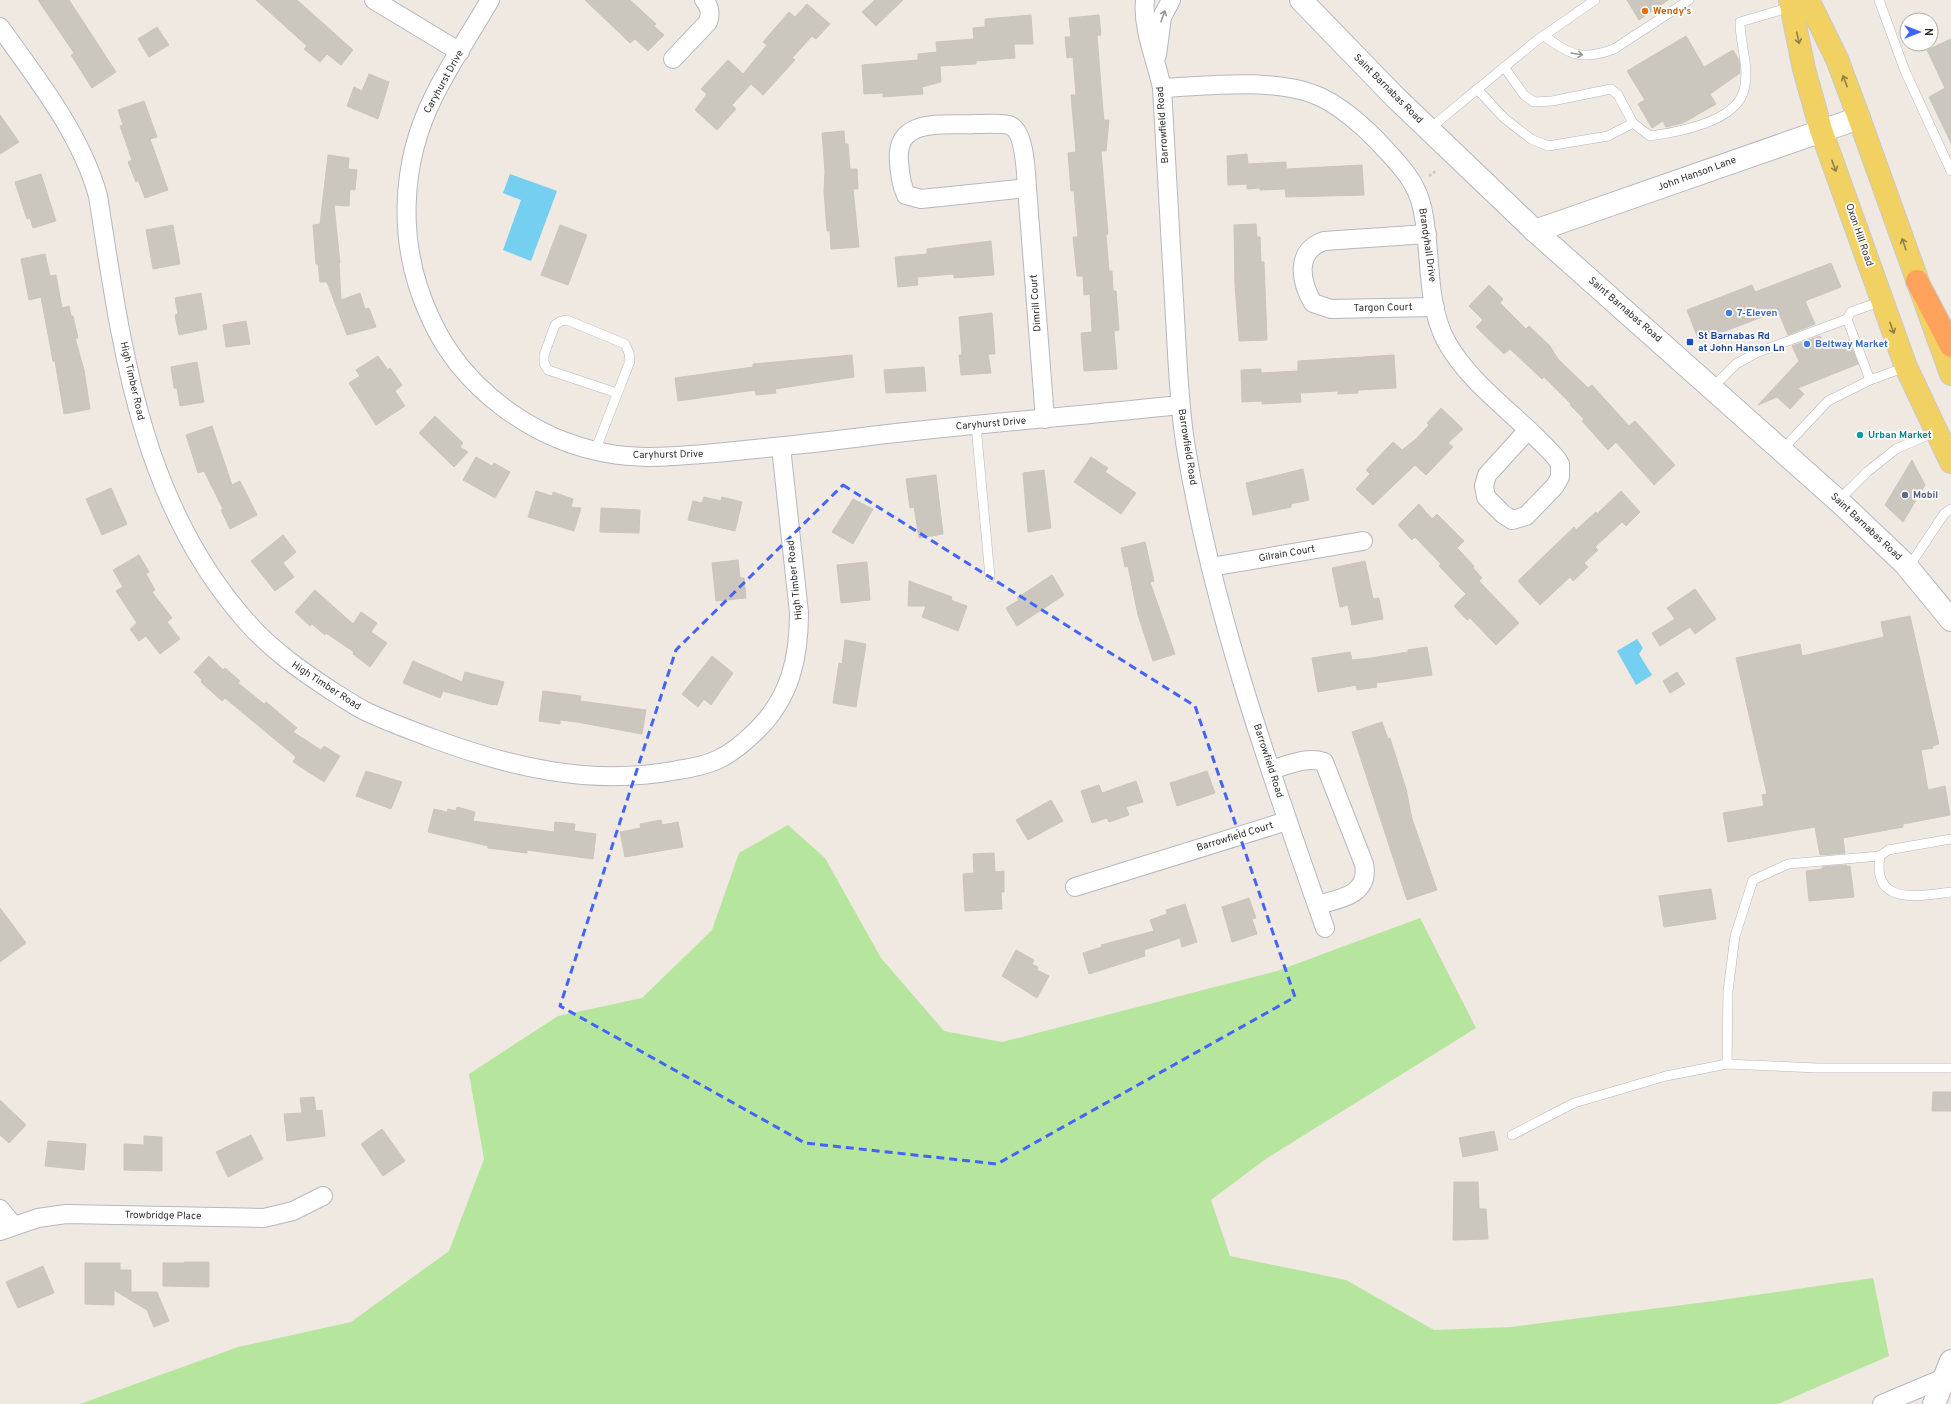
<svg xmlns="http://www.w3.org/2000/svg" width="1951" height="1404" font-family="Overpass,sans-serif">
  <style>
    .green { fill: #b6e59e }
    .water { fill: #75cff0 }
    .building { fill: #cbc7bf; stroke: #cbc5ba }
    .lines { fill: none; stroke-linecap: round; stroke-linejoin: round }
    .lane-casing { stroke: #b4b7c1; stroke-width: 10 }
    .street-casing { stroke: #b4b7c1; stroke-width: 20 }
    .secondary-casing { stroke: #b4b7c1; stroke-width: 24 }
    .primary-casing { stroke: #c9c9c9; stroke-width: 24 }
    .highway-casing { stroke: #c9c9c9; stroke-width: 24 }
    .path { stroke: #c9c9c9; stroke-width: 2.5; stroke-dasharray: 3 2; stroke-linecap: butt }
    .lane { stroke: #fff; stroke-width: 9 }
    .street { stroke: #fff; stroke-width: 18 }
    .secondary { stroke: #fff; stroke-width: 22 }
    .primary { stroke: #f2d163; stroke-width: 22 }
    .highway { stroke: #ffa35c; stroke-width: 22 }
    .oneway { stroke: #969696 }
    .oneway2 { stroke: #908048 }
    .marked { fill: none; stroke: #4264fb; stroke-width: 3; stroke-dasharray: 8 5; stroke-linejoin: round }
    .food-dot { fill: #e8710a; stroke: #fff; stroke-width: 1.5 }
    .shop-dot { fill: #3f7fe0; stroke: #fff; stroke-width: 1.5 }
    .transit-dot { fill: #1a4fb4; stroke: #fff; stroke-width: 1.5 }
    .culture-dot { fill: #0f9aa8; stroke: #fff; stroke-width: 1.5 }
    .service-dot { fill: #5c6f8a; stroke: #fff; stroke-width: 1.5 }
    .labels { text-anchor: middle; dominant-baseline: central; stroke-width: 3.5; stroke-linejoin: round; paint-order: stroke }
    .food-label { font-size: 10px; font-weight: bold; fill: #c56008; stroke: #fff; text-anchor: start }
    .street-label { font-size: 10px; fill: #2e2e2e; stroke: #fff }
    .shop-label { font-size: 10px; font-weight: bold; fill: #366cbe; stroke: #fff; text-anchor: start }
    .transit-label { font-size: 10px; font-weight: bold; fill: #164399; stroke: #fff; text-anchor: start }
    .culture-label { font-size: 10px; font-weight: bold; fill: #0d838f; stroke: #fff; text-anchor: start }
    .service-label { font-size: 10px; font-weight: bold; fill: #4e5e75; stroke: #fff; text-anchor: start }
  </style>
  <rect width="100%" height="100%" fill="#efe9e1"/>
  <!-- green -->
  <polygon class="green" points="788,825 825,858 881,958 944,1031 1002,1042 1277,971 1420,918 1476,1028 1267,1158 1211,1200 1230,1256 1346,1280 1434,1330 1511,1327 1714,1301 1873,1278 1889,1356 1778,1404 80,1404 238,1347 351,1322 449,1251 484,1159 469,1074 558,1016 642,998 712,930 739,853"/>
  <!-- water -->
  <g class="water">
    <polygon points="510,174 557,191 531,261 503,250 521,200 503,193"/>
    <polygon points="1637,639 1643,648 1639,654 1652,675 1636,685 1617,651"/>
  </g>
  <!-- building -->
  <g class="building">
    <polygon points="38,0 69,0 116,72 92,88 71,55 74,53"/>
    <polygon points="256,0 297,0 353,50 341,65 327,54 320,62 304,49 307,46"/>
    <polygon points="585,0 630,0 656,24 654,26 664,35 648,51 635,39 630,43"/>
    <polygon points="875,0 903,0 876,26 862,12"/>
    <polygon points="1627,0 1668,0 1639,20"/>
    <polygon points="807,4 830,24 816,39 812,36 792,58 795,60 763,95 751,84 732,105 736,109 717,130 695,110 707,94 701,89 728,60 743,74 767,45 763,42 789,12 795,17"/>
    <polygon points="1031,15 1033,44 1014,44 1015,58 976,61 976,64 940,66 941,82 922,87 923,94 883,97 883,93 864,94 862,65 918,60 918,54 937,52 936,42 974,39 973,28 985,27 985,19"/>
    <polygon points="1099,15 1101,35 1097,36 1103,111 1104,120 1109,120 1106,151 1101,151 1108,234 1106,235 1109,271 1112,271 1113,291 1116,291 1119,330 1114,331 1117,369 1084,371 1081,333 1092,332 1091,312 1090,294 1084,295 1083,276 1077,276 1073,237 1078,237 1074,191 1071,191 1068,153 1076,152 1071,95 1076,95 1073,57 1067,58 1065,37 1071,37 1069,18"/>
    <polygon points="157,27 169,45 149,57 138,39"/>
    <polygon points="1686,36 1704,67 1733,50 1739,60 1740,73 1710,94 1716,104 1683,123 1666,127 1663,121 1652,128 1638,104 1645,100 1627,71"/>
    <polygon points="1951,39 1951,143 1929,97 1945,88 1927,50"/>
    <polygon points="369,74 389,82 378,119 347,106 354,87 362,91"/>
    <polygon points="144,101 157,137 150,139 168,190 145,198 138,180 136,182 128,162 132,160 120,126 123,125 118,110"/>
    <polygon points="0,115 19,142 0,154"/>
    <polygon points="844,131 845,144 848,144 850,169 857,169 858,189 853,189 859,247 831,249 830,231 827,231 824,191 825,171 822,133"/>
    <polygon points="1247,154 1248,164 1286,162 1286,169 1362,165 1364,195 1286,197 1285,189 1260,190 1260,188 1247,189 1247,184 1228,185 1227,156"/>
    <polygon points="328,155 349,158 348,169 357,170 355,190 350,189 349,206 334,205 340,263 339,263 341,300 360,293 365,309 369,308 376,327 347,335 327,282 320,282 318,264 316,264 313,225 320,224"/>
    <polygon points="41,174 56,221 33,228 30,218 27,219 15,182"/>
    <polygon points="1256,224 1257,237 1260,237 1261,262 1264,262 1267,340 1239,341 1235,283 1234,225"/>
    <polygon points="173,225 180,264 153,269 146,230"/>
    <polygon points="560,225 587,235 568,285 541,275"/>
    <polygon points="991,241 994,275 954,278 954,274 917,277 918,285 898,287 895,257 927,254 927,249"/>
    <polygon points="45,254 50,276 56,275 62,308 69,306 71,316 73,316 78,338 75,338 84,370 90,409 64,414 55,361 53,361 41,297 29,300 21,259"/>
    <polygon points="1831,263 1841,287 1805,301 1815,324 1788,335 1778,311 1699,341 1687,310 1752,285 1755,292"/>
    <polygon points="1489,285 1503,299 1500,303 1526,329 1529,326 1550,346 1558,359 1588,388 1592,385 1629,426 1635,421 1675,465 1654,485 1616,442 1608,450 1582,421 1584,419 1570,405 1571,404 1544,377 1542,379 1510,349 1504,354 1476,327 1483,320 1469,306"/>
    <polygon points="201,293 207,329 179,335 175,315 178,314 175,298"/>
    <polygon points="992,313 995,354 988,354 991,373 961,375 959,355 962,355 959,317"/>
    <polygon points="246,321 250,344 226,347 223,325"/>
    <polygon points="1820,336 1826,350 1849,340 1858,364 1798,388 1804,394 1790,409 1777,397 1758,405 1799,361 1792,346"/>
    <polygon points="852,355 854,377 775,389 776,393 756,395 755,390 678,401 675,378 753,367 753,364"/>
    <polygon points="1394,355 1396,388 1358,390 1358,393 1338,394 1338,391 1300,393 1301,402 1262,404 1262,401 1242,402 1241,370 1261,369 1261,373 1298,371 1298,361"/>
    <polygon points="378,356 388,370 390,368 402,385 395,391 405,406 376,425 349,383 360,376 356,370"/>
    <polygon points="197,362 204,402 180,406 177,388 174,388 171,367"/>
    <polygon points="924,367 926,391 886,393 884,370"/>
    <polygon points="1441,408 1463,429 1448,443 1453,447 1426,475 1415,465 1373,505 1356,489 1370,474 1366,470 1393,442 1402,450 1416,439 1429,425 1427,423"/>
    <polygon points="435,416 463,443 460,447 468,452 454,467 419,433"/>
    <polygon points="212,426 232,485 240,481 257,515 230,529 221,510 223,509 204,471 198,473 186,435"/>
    <polygon points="476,457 492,466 494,463 510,472 495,498 463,480"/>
    <polygon points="1091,457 1108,468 1105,472 1136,493 1121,514 1074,482"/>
    <polygon points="1912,460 1925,485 1903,522 1885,505"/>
    <polygon points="1303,469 1309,500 1291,504 1291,507 1253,515 1246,483"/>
    <polygon points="1044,470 1051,528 1028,532 1023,473"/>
    <polygon points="936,475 943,534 919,538 914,507 910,508 906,479"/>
    <polygon points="111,488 127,524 102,535 86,499"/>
    <polygon points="536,491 552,496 553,492 573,499 571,507 581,508 574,531 528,517"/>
    <polygon points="1621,491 1640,512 1626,526 1622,522 1595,547 1598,550 1584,563 1588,567 1573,581 1570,577 1540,605 1518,581 1574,527 1576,530 1596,512 1597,514"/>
    <polygon points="704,497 721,501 722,497 742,502 735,531 688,520 693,501 702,503"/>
    <polygon points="853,499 873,509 853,544 832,532"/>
    <polygon points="1419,504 1432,519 1437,514 1464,541 1457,548 1474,566 1473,568 1482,578 1479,581 1519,623 1496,645 1470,618 1467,620 1454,606 1466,594 1439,566 1441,564 1415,537 1412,540 1398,525"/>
    <polygon points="601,508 640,510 639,533 600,532"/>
    <polygon points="283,535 296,552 283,563 294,577 275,591 251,561"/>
    <polygon points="1145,542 1154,581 1150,582 1175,654 1153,661 1138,615 1128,566 1125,567 1121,548"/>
    <polygon points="139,555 149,572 146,574 155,590 152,592 172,618 167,622 180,639 160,654 146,636 139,641 130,629 137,623 116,591 123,587 113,570"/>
    <polygon points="738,560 740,578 744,578 746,598 716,601 712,563"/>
    <polygon points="1365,561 1373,599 1379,598 1383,619 1352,625 1348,605 1340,607 1332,568"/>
    <polygon points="867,562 870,600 841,603 837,565"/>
    <polygon points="1052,575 1064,595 1017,626 1006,608 1019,600 1017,598"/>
    <polygon points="909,581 952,597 951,600 967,606 958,631 922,617 926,606 908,606"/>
    <polygon points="1695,589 1716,619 1695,634 1690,627 1660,646 1652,633 1675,619 1667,608"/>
    <polygon points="315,590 353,624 361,612 377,623 371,632 387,643 370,667 353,654 354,652 326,633 325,635 312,624 310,626 295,612"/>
    <polygon points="1910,616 1939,744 1932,746 1933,748 1921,750 1928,790 1945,786 1950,815 1903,824 1903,827 1843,838 1845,853 1820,855 1815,827 1728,842 1723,813 1764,806 1762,795 1767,794 1736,658 1800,644 1802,656 1884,637 1881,622"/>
    <polygon points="845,640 866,644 856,707 833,703 839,663 842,664"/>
    <polygon points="1427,647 1432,675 1376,683 1377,687 1357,690 1356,685 1318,692 1312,658 1350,652 1352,660 1371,658 1408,652 1408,650"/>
    <polygon points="209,656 223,670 225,668 240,681 238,683 264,704 266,702 297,728 293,732 321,750 324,746 340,756 324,782 293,762 296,757 225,698 222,701 201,682 202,680 194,672"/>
    <polygon points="712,656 733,673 711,705 704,699 698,707 682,694"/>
    <polygon points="413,661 462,682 465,672 504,682 497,705 494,704 493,705 443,691 440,698 403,683"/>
    <polygon points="1677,672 1685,684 1670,693 1663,681"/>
    <polygon points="543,691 581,696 580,701 646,710 642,734 577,722 560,720 560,724 539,721"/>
    <polygon points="1382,722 1388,739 1390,738 1406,789 1412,819 1437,890 1407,900 1352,732"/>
    <polygon points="366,771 402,782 391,809 356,796"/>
    <polygon points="1207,771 1215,793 1177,806 1170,783"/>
    <polygon points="1136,781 1143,802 1126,807 1129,815 1109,822 1107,818 1092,823 1081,791 1099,785 1102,793"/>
    <polygon points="1051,800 1063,821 1028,840 1016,820"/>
    <polygon points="457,807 475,812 473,821 554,832 555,822 575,824 574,831 596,834 593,859 527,850 527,853 488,848 488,846 428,832 434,809 447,812 448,809 456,811"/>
    <polygon points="661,820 662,825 678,822 683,847 625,857 620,832 641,828 640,824"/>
    <polygon points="994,853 995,872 1004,871 1004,892 1001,892 1002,909 965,911 963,874 974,873 973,854"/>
    <polygon points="1847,865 1847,867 1850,866 1854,897 1809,901 1806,871 1822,869 1822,867"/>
    <polygon points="1711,889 1716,919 1664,927 1659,896"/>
    <polygon points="1249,898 1256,918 1252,919 1257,934 1232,942 1222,907"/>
    <polygon points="1185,904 1197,942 1182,947 1180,938 1144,950 1145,956 1089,974 1083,953 1102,947 1101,945 1154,931 1150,920 1167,914 1166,910"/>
    <polygon points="0,908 26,943 0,962"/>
    <polygon points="1016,950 1034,960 1032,964 1038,967 1037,970 1049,976 1037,998 1002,976"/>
    <polygon points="1933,1092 1951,1092 1951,1111 1932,1111"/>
    <polygon points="314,1097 316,1111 322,1110 325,1136 287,1141 284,1114 302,1113 300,1098"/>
    <polygon points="0,1100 26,1125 9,1143 0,1135"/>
    <polygon points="382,1129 405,1161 383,1176 361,1144"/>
    <polygon points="1494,1131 1498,1150 1463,1157 1459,1138"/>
    <polygon points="251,1135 263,1159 228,1177 216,1152"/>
    <polygon points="144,1136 162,1137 162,1171 124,1170 124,1144 144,1145"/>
    <polygon points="48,1141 86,1144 84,1170 45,1166"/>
    <polygon points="1454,1182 1478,1182 1479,1209 1486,1209 1488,1239 1453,1240"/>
    <polygon points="184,1262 209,1262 209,1287 163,1286 163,1263 184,1263"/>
    <polygon points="85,1263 120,1263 120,1270 131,1270 131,1292 157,1292 169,1321 154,1327 147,1310 114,1290 114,1305 85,1304"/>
    <polygon points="43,1266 54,1293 18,1308 6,1282"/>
  </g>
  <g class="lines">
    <!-- lane casing -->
    <g class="lane-casing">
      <g id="lane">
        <polyline points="1879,0 1905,71 1951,171"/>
        <path d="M 1544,36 C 1570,55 1582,61 1614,49 L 1689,0"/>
        <polyline points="1477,89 1504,118 1531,139 1548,146 1608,136 1633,123 1618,95 1611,89 1552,101 1534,102 1524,95 1504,67"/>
        <path d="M 1633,123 L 1650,136 C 1678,132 1736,122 1744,90 C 1750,67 1740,45 1740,22 L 1791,7"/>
        <polyline points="1429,129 1536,41 1595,0"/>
        <polyline points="1882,301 1851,312 1847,319 1870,380 1906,367"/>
        <polyline points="1713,387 1736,364 1756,353 1847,319"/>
        <polyline points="976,425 990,577"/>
        <polyline points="1782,450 1828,401 1870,380"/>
        <polyline points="595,451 630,361 629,353 625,344 567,320 561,321 555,325 544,355 544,363 548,370 617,393"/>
        <polyline points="1838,501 1867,472 1896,449 1935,432"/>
        <polyline points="1908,568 1944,514 1951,509"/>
        <path d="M 1951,839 L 1888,850 L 1880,856 C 1872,906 1918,896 1951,892"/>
        <polyline points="1727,1064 1728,991 1735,936 1753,880 1788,864 1880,856"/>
        <polyline points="1512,1135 1574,1103 1666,1076 1727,1064 1817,1068 1951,1068"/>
      </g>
    </g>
    <!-- street casing -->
    <g class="street-casing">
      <g id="street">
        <polyline points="374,0 460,52"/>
        <path d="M 490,0 C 472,31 451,62 435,94 C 399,164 397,246 430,317 C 461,387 531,439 606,453 C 641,460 679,456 715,453 C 767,448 818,443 870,436 C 973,424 1077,416 1180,405"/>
        <path d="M 1145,0 C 1142,29 1156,59 1162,88 C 1166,159 1170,229 1174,300 C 1177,347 1178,395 1185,442 C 1212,609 1269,769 1325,928"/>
        <path d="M 0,27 C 37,79 81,134 98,196 C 122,348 140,501 246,621 C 271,650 303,672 335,693 C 345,699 355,706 365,711 C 386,721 408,729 429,737 C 509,767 592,787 678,770 C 691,768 704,766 717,760 C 732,753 746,741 758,729 C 790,697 799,658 799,613 L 781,447"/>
        <polyline points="1157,55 1162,17 1171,0"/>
        <path d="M 673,59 L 708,22 C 711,13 710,7 704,0"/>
        <path d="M 1162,88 C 1207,86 1270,78 1313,94 C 1337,102 1367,129 1384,148 C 1400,165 1417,183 1422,207 C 1432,250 1425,301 1446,341 C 1467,379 1504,406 1535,436 C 1543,445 1554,453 1560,464 L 1560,477 L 1555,486 L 1526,516 L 1512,520 L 1503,514 L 1486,497 L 1484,486 L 1487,475 L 1528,430"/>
        <path d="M 975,124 C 985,124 998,123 1009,125 C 1025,130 1026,173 1027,188 L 921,199 L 906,195 C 901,184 900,175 899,162 C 895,116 944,126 975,124 Z"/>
        <polyline points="1027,188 1045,419"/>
        <path d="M 1427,234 L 1324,241 C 1295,251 1300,281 1313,303 L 1331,309 L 1435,307"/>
        <polyline points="1211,567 1363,541"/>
        <path d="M 1271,770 C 1288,765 1306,756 1324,762 L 1364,864 C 1370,895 1340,899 1317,905"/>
        <polyline points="1075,887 1287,821"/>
        <polyline points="0,1209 13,1225"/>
        <polyline points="0,1231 38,1218 66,1214 264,1218 293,1211 323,1196"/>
        <polyline points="1882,1404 1944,1378"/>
      </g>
    </g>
    <!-- secondary casing -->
    <g class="secondary-casing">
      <g id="secondary">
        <polyline points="1301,0 1395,97 1535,231 1844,506 1905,564 1951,620"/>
        <polyline points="1535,231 1859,118"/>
        <polyline points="1934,1404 1951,1361"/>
      </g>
    </g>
    <!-- primary casing -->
    <g class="primary-casing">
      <g id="primary">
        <polyline points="1790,0 1804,69 1821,130 1906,367 1951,462"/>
        <polyline points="1808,0 1837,59 1859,118 1951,374"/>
      </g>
    </g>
    <!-- highway casing -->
    <g class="highway-casing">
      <polyline id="highway" points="1917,281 1951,346"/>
    </g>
    <!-- path -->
    <polyline class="path" points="1429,176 1437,170"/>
    <!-- lane -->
    <use href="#lane" class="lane"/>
    <!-- street -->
    <use href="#street" class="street"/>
    <!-- secondary -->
    <use href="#secondary" class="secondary"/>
    <!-- primary -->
    <use href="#primary" class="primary"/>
    <!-- highway -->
    <use href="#highway" class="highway"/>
  </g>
  <!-- one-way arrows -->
  <defs><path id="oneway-shaft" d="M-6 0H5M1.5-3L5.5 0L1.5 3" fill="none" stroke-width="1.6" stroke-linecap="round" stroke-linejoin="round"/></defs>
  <g class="oneway">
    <use href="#oneway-shaft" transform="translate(1163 16) rotate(-71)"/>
    <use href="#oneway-shaft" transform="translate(1577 54) rotate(9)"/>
  </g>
  <g class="oneway2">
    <use href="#oneway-shaft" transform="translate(1798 38) rotate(78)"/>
    <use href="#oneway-shaft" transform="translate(1845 81) rotate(-111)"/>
    <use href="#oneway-shaft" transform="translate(1834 166) rotate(70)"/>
    <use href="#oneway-shaft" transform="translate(1904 244) rotate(-109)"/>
    <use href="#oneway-shaft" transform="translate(1892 328) rotate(70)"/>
  </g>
  <!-- marked area -->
  <path class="marked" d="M 843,485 L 1195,706 L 1295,997 L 997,1164 L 805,1143 L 560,1006 L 676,650 Z"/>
  <!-- markers -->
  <circle class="food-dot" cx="1645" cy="11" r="4"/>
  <g class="shop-dot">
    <circle cx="1729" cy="313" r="4"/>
    <circle cx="1807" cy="344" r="4"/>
  </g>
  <rect class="transit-dot" x="1686" y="338" width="8" height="8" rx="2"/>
  <circle class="culture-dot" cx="1860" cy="435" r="4"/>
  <circle class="service-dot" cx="1905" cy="495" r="4"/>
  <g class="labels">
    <!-- food labels -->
    <g class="food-label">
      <text x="1653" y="11">Wendy's</text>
    </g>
    <!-- street labels -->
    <g class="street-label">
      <text transform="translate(444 82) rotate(-61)">Caryhurst Drive</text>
      <text transform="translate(1388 89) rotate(45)">Saint Barnabas Road</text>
      <text transform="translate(1163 125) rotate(-94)">Barrowfield Road</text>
      <text transform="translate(1697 174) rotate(-20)">John Hanson Lane</text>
      <text transform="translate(1859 235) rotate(71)">Oxon Hill Road</text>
      <text transform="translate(1427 245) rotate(82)">Brandyhall Drive</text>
      <text transform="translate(1036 303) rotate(-94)">Dimrill Court</text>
      <text transform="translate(1383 308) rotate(-1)">Targon Court</text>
      <text transform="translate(1625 310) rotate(41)">Saint Barnabas Road</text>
      <text transform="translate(132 381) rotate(77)">High Timber Road</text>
      <text transform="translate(991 424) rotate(-5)">Caryhurst Drive</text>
      <text transform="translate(1187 447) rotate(81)">Barrowfield Road</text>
      <text transform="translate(668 455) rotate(-1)">Caryhurst Drive</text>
      <text transform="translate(1866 527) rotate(43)">Saint Barnabas Road</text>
      <text transform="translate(1287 554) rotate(-10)">Gilrain Court</text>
      <text transform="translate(795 580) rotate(-96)">High Timber Road</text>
      <text transform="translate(326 686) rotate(33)">High Timber Road</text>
      <text transform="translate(1268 761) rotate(72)">Barrowfield Road</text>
      <text transform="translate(1235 837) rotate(-17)">Barrowfield Court</text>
      <text transform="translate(163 1216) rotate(1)">Trowbridge Place</text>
    </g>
    <!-- shop labels -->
    <g class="shop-label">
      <text x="1737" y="313">7-Eleven</text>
      <text x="1815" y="344">Beltway Market</text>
    </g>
    <!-- transit labels -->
    <g class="transit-label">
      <text x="1698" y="336">St Barnabas Rd<tspan x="1698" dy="12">at John Hanson Ln</tspan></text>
    </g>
    <!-- culture labels -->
    <g class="culture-label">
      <text x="1868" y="435">Urban Market</text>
    </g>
    <!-- service labels -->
    <g class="service-label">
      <text x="1913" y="495">Mobil</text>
    </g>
  </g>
  <!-- north arrow -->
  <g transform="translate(1919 32) rotate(90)"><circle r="19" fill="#ffffff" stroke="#ababab"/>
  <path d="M0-3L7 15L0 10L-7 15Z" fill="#4264fb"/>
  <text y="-6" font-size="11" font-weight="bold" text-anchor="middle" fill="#2e2e2e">N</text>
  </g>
</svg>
